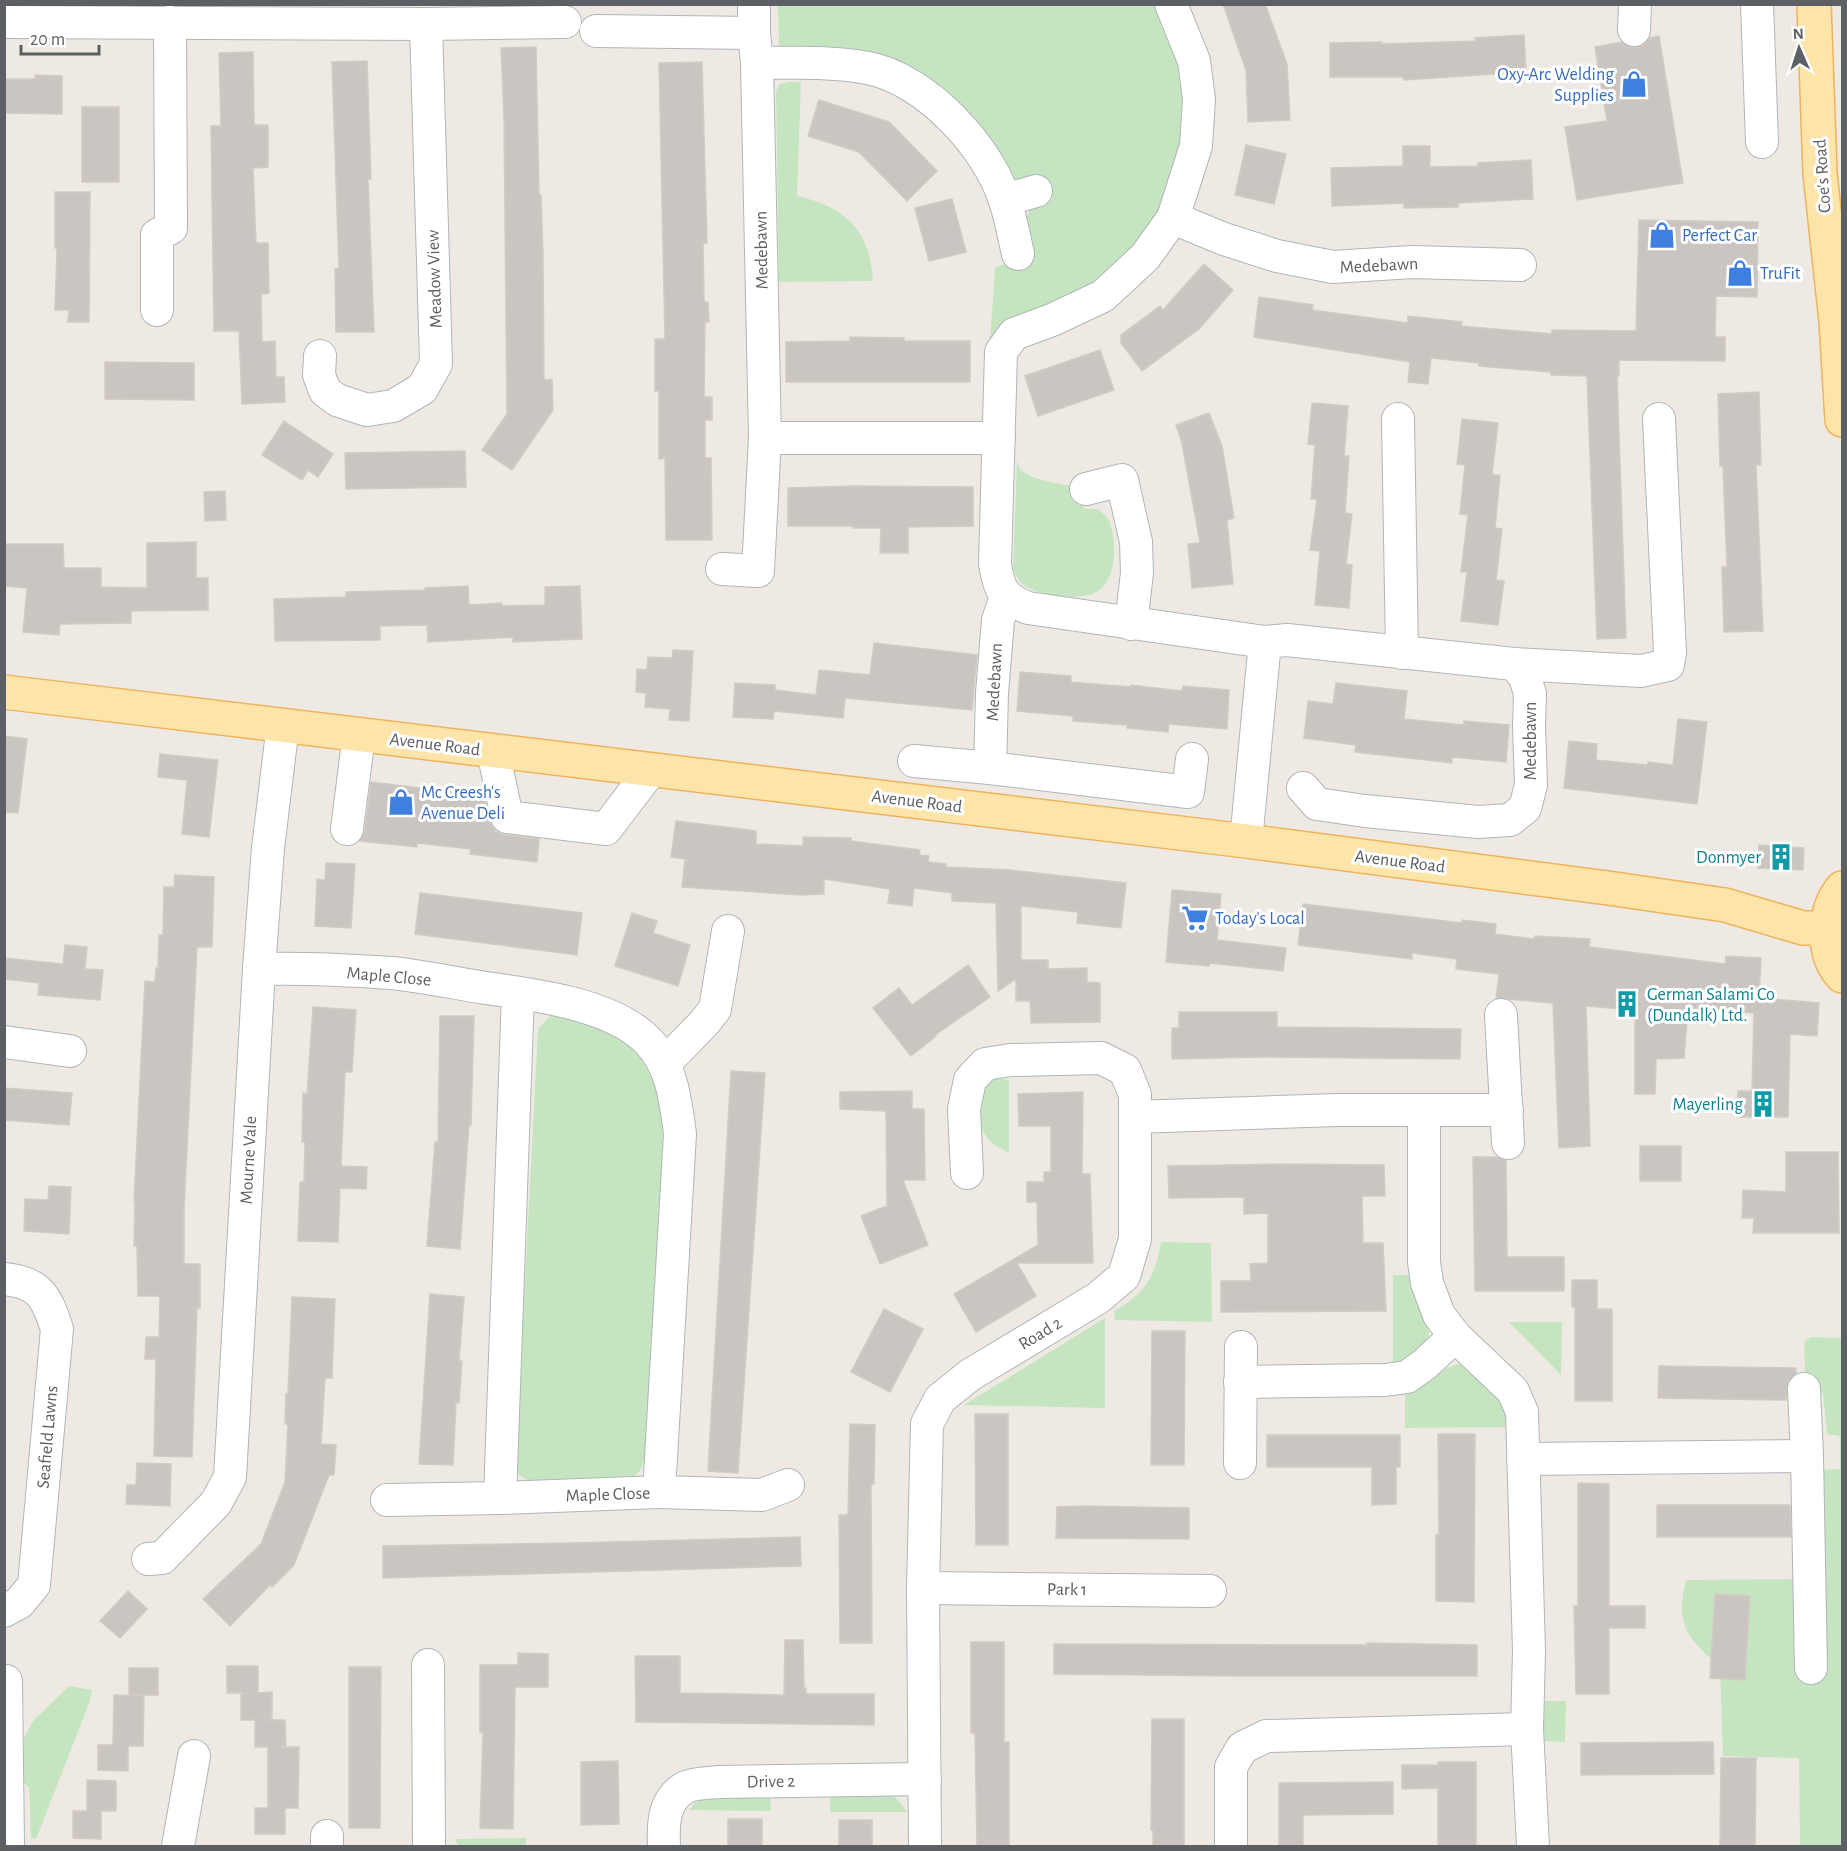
<svg xmlns="http://www.w3.org/2000/svg" width="1847" height="1851" font-family="'Alegreya Sans',sans-serif">
  <style>
    .green { fill: #c5e5c0 }
    .building { fill: #cac5c1; stroke: #d2cbc2; stroke-width: 1.5 }
    .lines { fill: none; stroke-linecap: round; stroke-linejoin: round }
    .minor-casing { stroke: #b1b5b8; stroke-width: 34 }
    .major-casing { stroke: #eeb35c; stroke-width: 36 }
    .minor { stroke: #fff; stroke-width: 32 }
    .major { stroke: #fde5a9; stroke-width: 33 }
    .labels { text-anchor: middle; stroke-width: 6; stroke-linejoin: round; paint-order: stroke }
    .shop-label { font-size: 18px; fill: #366cbe; stroke: #fff; text-anchor: start }
    .street-label { font-size: 18px; fill: #5c6064; stroke: #fff }
    .culture-label { font-size: 18px; fill: #0d838f; stroke: #fff; text-anchor: end }
  </style>
  <rect width="100%" height="100%" fill="#eeeae3"/>
  <g class="green">
    <polygon points="778,5 1166,5 1191,101 1167,209 1113,280 990,342 995,268 1007,263 1030,209 1053,199 1045,179 1023,184 1011,179 972,122 801,48 779,46"/>
    <path d="M789 82H801L797 196C846 207 870 230 873 281L779 282 776 91 780 84Z"/>
    <path d="M1017 460C1017 461 1020 469 1020 469 1031 481 1064 484 1080 488L1084 509H1098C1101 512 1106 515 1108 519 1118 537 1117 579 1098 591 1082 602 1032 596 1019 581 1017 578 1015 572 1013 569Z"/>
    <path d="M564 1015 615 1028 647 1064 658 1087 667 1140 646 1453C643 1468 640 1474 626 1481L535 1484 519 1475 516 1468V1458L538 1029 550 1016Z"/>
    <path d="M996 1078 1009 1080V1153C1000 1148 989 1143 984 1133 974 1115 978 1089 996 1078Z"/>
    <path d="M1161 1242 1211 1243 1212 1322 1115 1320 1114 1311C1145 1294 1155 1277 1161 1242Z"/>
    <polygon points="1393,1275 1413,1275 1413,1292 1427,1317 1429,1335 1423,1352 1393,1366"/>
    <polygon points="1105,1318 1105,1408 964,1405"/>
    <polygon points="1510,1322 1562,1322 1561,1375 1509,1322"/>
    <path d="M1811 1337 1842 1338V1846H1800L1799 1758 1723 1756 1720 1667C1687 1637 1675 1626 1686 1580L1802 1579 1803 1471 1840 1469V1436L1827 1434 1823 1393 1806 1392 1804 1342Z"/>
    <path d="M1460 1364C1490 1370 1502 1403 1515 1427L1405 1428V1394C1430 1387 1434 1369 1460 1364Z"/>
    <polygon points="69,1686 92,1690 90,1701 36,1839 31,1838 29,1788 23,1781 24,1738 33,1721"/>
    <polygon points="1544,1701 1566,1701 1565,1742 1544,1741"/>
    <polygon points="830,1789 888,1792 897,1799 907,1812 830,1812"/>
    <polygon points="770,1790 771,1811 690,1810 697,1799"/>
    <polygon points="526,1838 526,1846 459,1846 455,1839"/>
  </g>
  <g class="building">
    <polygon points="1223,4 1265,4 1287,64 1290,120 1248,122 1246,70"/>
    <polygon points="1524,35 1526,72 1404,80 1403,77 1330,77 1330,43 1382,42 1382,44 1476,41 1475,38"/>
    <polygon points="1659,36 1683,183 1577,200 1565,127 1607,121 1595,47 1622,42 1625,45 1634,48 1643,46 1650,38"/>
    <polygon points="536,47 539,195 541,195 543,255 544,380 552,379 553,410 512,470 482,450 507,414 504,119 501,48"/>
    <polygon points="253,52 254,125 268,125 268,167 253,168 256,243 268,243 269,293 261,294 262,342 275,341 276,377 284,377 285,402 242,404 239,331 214,331 211,126 221,126 219,53"/>
    <polygon points="367,61 371,179 368,179 374,332 336,332 335,269 339,268 332,62"/>
    <polygon points="702,62 707,243 703,243 704,302 708,302 709,322 705,322 704,397 712,397 712,420 705,420 705,458 711,458 712,540 666,540 665,458 659,459 659,391 655,391 655,339 665,339 659,63"/>
    <polygon points="35,75 62,76 62,114 4,113 4,79 35,79"/>
    <polygon points="819,100 889,122 937,171 907,201 859,152 808,136"/>
    <rect x="82" y="107" width="37" height="75"/>
    <polygon points="1246,145 1286,154 1274,204 1235,195"/>
    <polygon points="1403,146 1430,146 1430,167 1478,166 1478,163 1531,160 1533,199 1458,203 1458,207 1404,208 1404,203 1332,206 1331,168 1403,166"/>
    <polygon points="55,192 90,192 89,322 68,322 69,310 55,310 57,248 55,248"/>
    <polygon points="952,199 966,252 929,261 915,208"/>
    <polygon points="1639,220 1758,222 1757,297 1716,296 1715,337 1725,337 1725,361 1619,360 1619,376 1617,376 1626,638 1597,639 1587,376 1551,375 1551,372 1479,366 1479,363 1431,358 1428,384 1408,382 1410,362 1254,337 1259,297 1313,305 1312,310 1408,323 1408,316 1462,322 1461,326 1552,334 1552,330 1636,331"/>
    <polygon points="1204,264 1233,290 1199,329 1142,371 1121,343 1121,335 1160,306 1163,310"/>
    <polygon points="850,337 904,338 904,341 970,341 970,382 786,382 786,342 850,341"/>
    <polygon points="1100,350 1114,390 1038,416 1025,376"/>
    <polygon points="105,362 194,363 194,400 105,399"/>
    <polygon points="1759,392 1761,465 1756,465 1763,631 1724,632 1722,567 1727,567 1723,466 1720,466 1718,394"/>
    <polygon points="1312,403 1348,406 1344,456 1349,456 1345,513 1352,514 1346,564 1352,565 1349,608 1315,605 1320,551 1310,550 1317,499 1311,499 1315,445 1308,444"/>
    <polygon points="1209,413 1222,446 1234,518 1227,520 1233,584 1192,588 1188,544 1200,543 1182,443 1176,425"/>
    <polygon points="1462,419 1498,423 1492,475 1500,475 1495,528 1502,529 1496,580 1504,581 1498,625 1461,621 1467,572 1461,572 1468,515 1460,514 1465,465 1457,464"/>
    <polygon points="284,421 333,454 318,477 308,470 302,480 262,455"/>
    <polygon points="465,451 466,487 346,489 345,453"/>
    <polygon points="854,486 973,487 973,526 908,527 908,553 880,553 881,528 853,528 853,526 788,526 788,488"/>
    <polygon points="225,491 226,520 205,521 204,492"/>
    <polygon points="196,542 196,578 208,578 208,610 131,611 131,623 60,624 59,635 23,632 27,588 4,586 4,544 63,544 64,568 101,568 101,587 147,588 147,543"/>
    <polygon points="468,586 469,605 502,603 502,606 545,605 545,587 580,586 582,639 513,642 513,637 428,642 427,625 380,626 380,640 275,641 274,599 346,597 346,592 425,590 425,588"/>
    <polygon points="874,643 977,655 972,710 845,698 843,718 774,711 773,719 733,717 735,683 775,685 775,690 816,695 819,670 870,675"/>
    <polygon points="673,650 693,651 689,721 669,720 670,709 645,707 646,693 636,692 637,669 647,670 648,657 672,658"/>
    <polygon points="1020,672 1071,676 1071,682 1131,687 1131,685 1182,691 1183,686 1229,690 1227,729 1169,724 1168,732 1127,728 1127,725 1073,721 1073,716 1017,711"/>
    <polygon points="1336,683 1407,691 1404,719 1464,725 1464,721 1509,725 1506,762 1452,757 1452,763 1409,758 1355,752 1356,745 1304,738 1308,701 1333,704"/>
    <polygon points="1678,719 1707,722 1697,804 1564,788 1569,741 1597,744 1596,760 1648,765 1648,762 1673,765"/>
    <polygon points="4,736 27,739 18,813 4,812"/>
    <polygon points="160,754 218,760 209,837 182,834 187,780 158,777"/>
    <polygon points="371,782 484,796 489,821 495,831 505,835 539,839 537,862 470,854 471,849 417,843 417,847 360,841 365,831"/>
    <polygon points="676,821 756,831 756,844 803,846 803,837 851,838 851,841 920,850 919,855 929,856 928,862 946,864 946,867 1010,870 1126,883 1121,928 1077,923 1078,912 1021,906 1021,960 1048,960 1048,969 1087,968 1087,982 1100,983 1100,1022 1031,1023 1030,1001 1016,1001 1016,979 998,991 996,903 952,901 952,893 914,888 912,906 888,903 890,889 824,879 824,894 801,895 682,887 685,859 671,857"/>
    <polygon points="1759,845 1804,848 1803,870 1758,868"/>
    <polygon points="326,863 355,864 351,928 315,926 317,879 325,880"/>
    <polygon points="175,875 214,877 212,947 197,947 184,1209 184,1264 200,1264 200,1308 197,1308 192,1457 154,1456 156,1359 145,1359 146,1337 159,1337 160,1296 138,1296 137,1246 134,1246 135,1201 134,1201 145,981 155,982 156,968 158,968 159,935 163,935 164,887 174,887"/>
    <polygon points="1172,890 1221,894 1217,940 1286,948 1283,971 1210,963 1209,966 1166,962"/>
    <polygon points="420,893 582,913 577,955 415,934"/>
    <polygon points="1303,904 1462,923 1462,920 1496,924 1495,934 1534,939 1535,936 1590,939 1589,947 1725,964 1726,956 1761,958 1759,998 1819,1003 1817,1036 1790,1034 1788,1117 1737,1117 1738,1091 1752,1091 1754,1013 1688,1008 1684,1058 1656,1059 1655,1094 1635,1094 1635,1010 1586,1006 1590,1146 1559,1148 1553,1003 1496,998 1499,974 1456,969 1457,959 1412,953 1412,959 1298,945"/>
    <polygon points="632,913 657,921 653,933 690,945 678,986 615,966"/>
    <polygon points="65,945 87,947 85,969 103,970 100,1000 38,995 39,983 4,979 4,958 63,964"/>
    <polygon points="968,965 990,997 935,1035 936,1036 911,1056 873,1008 899,988 912,1005"/>
    <polygon points="313,1007 356,1010 352,1072 345,1072 341,1166 367,1167 366,1189 340,1188 338,1242 298,1241 300,1182 304,1182 305,1142 302,1142 303,1093 307,1094"/>
    <polygon points="1179,1012 1277,1012 1277,1027 1461,1029 1460,1059 1261,1057 1172,1059 1172,1028 1179,1028"/>
    <polygon points="440,1016 474,1016 471,1125 469,1125 460,1249 427,1246 435,1142 438,1142"/>
    <polygon points="731,1071 765,1073 738,1473 708,1471"/>
    <polygon points="4,1088 72,1093 69,1125 4,1120"/>
    <polygon points="912,1091 912,1109 924,1109 925,1180 903,1180 928,1245 880,1264 861,1216 887,1206 886,1111 840,1109 840,1092"/>
    <polygon points="1083,1092 1082,1174 1090,1174 1093,1263 1017,1263 1036,1296 976,1332 954,1294 1038,1245 1037,1202 1027,1202 1027,1182 1044,1182 1044,1172 1051,1172 1051,1126 1019,1126 1018,1094"/>
    <rect x="1640" y="1146" width="41" height="35"/>
    <polygon points="1786,1152 1838,1152 1839,1233 1753,1233 1754,1218 1742,1218 1743,1190 1786,1192"/>
    <polygon points="1473,1157 1497,1157 1506,1160 1507,1257 1564,1257 1564,1291 1475,1291"/>
    <polygon points="1281,1164 1384,1165 1385,1196 1362,1196 1363,1243 1383,1243 1386,1311 1221,1312 1221,1281 1251,1281 1250,1264 1268,1263 1268,1213 1244,1214 1244,1197 1169,1198 1168,1166"/>
    <polygon points="49,1186 71,1187 69,1234 24,1231 25,1199 48,1200"/>
    <polygon points="1572,1280 1597,1280 1597,1309 1612,1309 1612,1401 1575,1401 1575,1307 1572,1307"/>
    <polygon points="430,1294 464,1297 459,1361 462,1361 459,1403 456,1402 453,1465 419,1464"/>
    <polygon points="292,1297 335,1299 332,1378 325,1378 321,1444 336,1445 334,1475 329,1475 294,1565 272,1587 270,1585 230,1626 203,1599 261,1544 285,1482 288,1424 285,1424 286,1394 288,1394"/>
    <polygon points="884,1309 923,1329 890,1392 851,1372"/>
    <polygon points="1152,1331 1185,1331 1184,1465 1151,1465"/>
    <polygon points="1659,1366 1796,1368 1796,1373 1788,1381 1786,1400 1658,1398"/>
    <polygon points="975,1414 1008,1414 1008,1545 976,1545"/>
    <polygon points="850,1424 875,1425 874,1484 871,1484 872,1643 840,1643 839,1515 848,1515"/>
    <polygon points="1438,1434 1475,1434 1474,1602 1436,1601 1436,1535 1439,1535"/>
    <polygon points="1267,1435 1400,1435 1400,1467 1396,1467 1396,1504 1372,1505 1372,1467 1267,1467"/>
    <polygon points="137,1463 171,1464 170,1506 126,1504 127,1485 136,1485"/>
    <polygon points="1578,1483 1609,1484 1609,1606 1645,1606 1645,1628 1609,1628 1609,1694 1576,1694 1574,1606 1578,1606"/>
    <polygon points="1657,1505 1790,1505 1791,1537 1657,1537"/>
    <polygon points="1084,1506 1189,1508 1189,1539 1056,1538 1057,1507"/>
    <polygon points="800,1537 801,1566 383,1578 383,1546 571,1543"/>
    <polygon points="128,1591 147,1609 120,1638 100,1621"/>
    <polygon points="1715,1594 1750,1596 1745,1680 1710,1678"/>
    <polygon points="785,1640 803,1640 804,1688 806,1688 806,1694 874,1694 874,1725 636,1722 635,1656 680,1656 680,1693 784,1695"/>
    <polygon points="971,1642 1004,1642 1004,1742 1009,1742 1009,1846 977,1846 975,1733 971,1733"/>
    <polygon points="1367,1643 1477,1645 1477,1676 1236,1676 1054,1674 1054,1644 1367,1645"/>
    <polygon points="518,1653 548,1654 548,1687 515,1687 513,1829 480,1828 483,1732 480,1732 480,1665 518,1665"/>
    <polygon points="227,1666 258,1666 258,1693 272,1692 272,1720 262,1720 285,1720 286,1746 278,1747 299,1747 298,1808 285,1808 285,1834 255,1834 255,1808 268,1808 268,1747 255,1747 255,1720 241,1720 241,1693 251,1693 227,1693"/>
    <polygon points="349,1667 381,1667 380,1828 349,1828"/>
    <rect x="129" y="1668" width="29" height="27"/>
    <polygon points="114,1695 144,1696 143,1746 128,1746 128,1771 98,1770 98,1745 115,1745 113,1745"/>
    <polygon points="1152,1719 1184,1719 1184,1846 1153,1846 1153,1830 1151,1830"/>
    <polygon points="1713,1742 1714,1774 1581,1775 1581,1743"/>
    <polygon points="1721,1758 1756,1758 1755,1846 1720,1846"/>
    <polygon points="618,1761 619,1824 581,1825 581,1762"/>
    <polygon points="1438,1762 1476,1762 1476,1846 1438,1846 1438,1788 1402,1789 1402,1765 1438,1765"/>
    <polygon points="87,1780 116,1781 116,1811 101,1811 101,1839 73,1838 73,1811 87,1811"/>
    <polygon points="1393,1782 1393,1814 1303,1815 1303,1846 1279,1846 1279,1783"/>
    <rect x="728" y="1819" width="34" height="27"/>
    <rect x="839" y="1820" width="33" height="26"/>
  </g>
  <g class="lines">
    <defs>
      <g id="minor">
        <path d="M1171 4 1194 61 1199 99 1196 146 1173 218 1145 257 1103 296 1052 320 1014 334 1001 352 995 564C999 590 1003 598 1028 608L1265 642 1246 841"/>
        <polyline points="1757,4 1762,142"/>
        <polyline points="4,22 426,24 565,22"/>
        <polyline points="1634,30 1635,4"/>
        <polyline points="596,31 754,33"/>
        <path d="M757 63C794 63 832 61 868 68 925 79 988 146 1005 201 1011 218 1014 237 1018 254"/>
        <polyline points="1005,200 1036,191"/>
        <polyline points="1173,218 1224,239 1277,256 1333,267 1412,262 1520,265"/>
        <polyline points="157,310 157,235 171,228 170,22"/>
        <polyline points="320,356 319,375 325,391 337,400 367,410 393,406 422,389 436,364 426,24"/>
        <polyline points="1398,419 1402,653"/>
        <polyline points="765,438 999,438"/>
        <polyline points="1086,489 1122,480 1136,542 1137,573 1131,624"/>
        <polyline points="722,569 758,571 765,438 757,63 754,33 754,4"/>
        <polyline points="1006,597 998,620 992,693 990,768 1188,792 1192,759"/>
        <polyline points="1265,642 1287,640 1514,664 1525,677 1530,694 1529,726 1531,785 1525,808 1510,820 1478,822 1365,811 1317,804 1303,788"/>
        <polyline points="1514,664 1641,671 1668,665 1670,653 1659,419"/>
        <polyline points="493,751 507,817 606,829 651,770"/>
        <polyline points="914,761 990,768"/>
        <polyline points="347,829 359,735"/>
        <path d="M259 969C302 968 347 970 391 973 422 976 454 983 486 988 535 995 612 1004 648 1041 672 1065 676 1103 680 1134L659 1492 500 1498 518 993"/>
        <polyline points="1501,1015 1508,1143"/>
        <polyline points="4,1042 70,1051"/>
        <polyline points="664,1064 704,1023 715,1009 728,931"/>
        <polyline points="1424,1111 1424,1262 1427,1283 1439,1315 1455,1336 1513,1391 1522,1412 1529,1651 1527,1729 1533,1846"/>
        <polyline points="1135,1117 1337,1110 1507,1110"/>
        <path d="M4 1279C40 1282 47 1298 57 1329L34 1585 19 1603 4 1611"/>
        <polyline points="1240,1382 1385,1380 1407,1377 1425,1364 1455,1336"/>
        <polyline points="1804,1389 1807,1456 1811,1668"/>
        <polyline points="1523,1459 1807,1456"/>
        <polyline points="1240,1463 1241,1347"/>
        <polyline points="659,1492 762,1495 788,1485"/>
        <polyline points="387,1500 500,1498"/>
        <polyline points="148,1559 162,1558 216,1503 230,1477 259,969 268,848 283,725"/>
        <polyline points="923,1588 1210,1591"/>
        <polyline points="428,1665 429,1846"/>
        <polyline points="6,1681 8,1846"/>
        <polyline points="327,1836 327,1846"/>
        <polyline points="178,1846 194,1756"/>
        <path d="M664 1846C663 1825 663 1799 686 1787 694 1783 709 1783 719 1782L925 1779"/>
        <polyline points="925,1846 923,1588 927,1424 940,1399 970,1375 1098,1298 1124,1276 1135,1239 1135,1095 1125,1070 1101,1058 1011,1060 985,1064 970,1080 964,1109 967,1173"/>
        <polyline points="1231,1846 1231,1767 1242,1748 1266,1736 1527,1729"/>
      </g>
      <g id="major">
        <polyline points="1814,4 1820,173 1836,321 1842,420"/>
        <polyline points="4,692 1246,841 1608,888 1725,905 1803,928 1827,928"/>
        <path d="M1842 888C1823 911 1821 954 1842 976"/>
      </g>
    </defs>
    <use href="#minor" class="minor-casing"/>
    <use href="#major" class="major-casing"/>
    <use href="#minor" class="minor"/>
    <use href="#major" class="major"/>
  </g>
  <defs>
    <symbol id="shop-bare" viewBox="-9 -9 18 18"><path d="M-5-2.5h2.3a2.7 3.5 0 0 1 5.4 0H5L5.5 6h-11ZM-1.5-2.5h3a1.5 2.3 0 0 0-3 0Z" fill="#3f7fe0" stroke="#fff" stroke-width="2.5" paint-order="stroke"/></symbol>
    <symbol id="building-bare" viewBox="-9 -9 18 18"><path d="M-4-6H4V6H1V3H-1V6H-4ZM-2.5-4.3h1.7v1.8h-1.7ZM.8-4.3h1.7v1.8H.8ZM-2.5-1h1.7V.8h-1.7ZM.8-1h1.7V.8H.8Z" fill="#0f9aa8" stroke="#fff" stroke-width="2.5" paint-order="stroke"/></symbol>
    <symbol id="supermarket-bare" viewBox="-9 -9 18 18"><path d="M-6-5.5h2.5l.6 2H6L4.5 2H-2.5L-4.4-4H-6ZM-1.5 3.2a1.3 1.3 0 1 0 .1 0ZM3 3.2a1.3 1.3 0 1 0 .1 0Z" fill="#3f7fe0" stroke="#fff" stroke-width="2.5" paint-order="stroke"/></symbol>
  </defs>
  <g fill-rule="evenodd">
    <use href="#shop-bare" x="1615" y="65" width="38" height="38"/>
    <use href="#shop-bare" x="1643" y="216" width="38" height="38"/>
    <use href="#shop-bare" x="1721" y="254" width="38" height="38"/>
    <use href="#shop-bare" x="382" y="783" width="38" height="38"/>
    <use href="#building-bare" x="1762" y="838" width="38" height="38"/>
    <use href="#supermarket-bare" x="1176" y="899" width="38" height="38"/>
    <use href="#building-bare" x="1608" y="985" width="38" height="38"/>
    <use href="#building-bare" x="1744" y="1085" width="38" height="38"/>
  </g>
  <g class="labels">
    <g class="shop-label">
      <text x="1614" y="80" text-anchor="end">Oxy-Arc Welding<tspan x="1614" dy="21">Supplies</tspan></text>
      <text x="1682" y="241">Perfect Car</text>
      <text x="1760" y="279">TruFit</text>
      <text x="421" y="798">Mc Creesh's<tspan x="421" dy="21">Avenue Deli</tspan></text>
      <text x="1215" y="924">Today's Local</text>
    </g>
    <g class="street-label">
      <text transform="translate(1822 176) rotate(-94)" y="6">Coe's Road</text>
      <text transform="translate(761 250) rotate(-91)" y="6">Medebawn</text>
      <text transform="translate(1379 265) rotate(-3)" y="6">Medebawn</text>
      <text transform="translate(434 279) rotate(-92)" y="6">Meadow View</text>
      <text transform="translate(994 682) rotate(-87)" y="6">Medebawn</text>
      <text transform="translate(1530 741) rotate(-90)" y="6">Medebawn</text>
      <text transform="translate(435 744) rotate(7)" y="6">Avenue Road</text>
      <text transform="translate(917 801) rotate(7)" y="6">Avenue Road</text>
      <text transform="translate(1400 861) rotate(7)" y="6">Avenue Road</text>
      <text transform="translate(389 976) rotate(5)" y="6">Maple Close</text>
      <text transform="translate(248 1160) rotate(-87)" y="6">Mourne Vale</text>
      <text transform="translate(1040 1333) rotate(-31)" y="6">Road 2</text>
      <text transform="translate(47 1437) rotate(-85)" y="6">Seafield Lawns</text>
      <text transform="translate(608 1494) rotate(-2)" y="6">Maple Close</text>
      <text transform="translate(1067 1589) rotate(1)" y="6">Park 1</text>
      <text transform="translate(771 1781) rotate(-1)" y="6">Drive 2</text>
    </g>
    <g class="culture-label">
      <text x="1761" y="863">Donmyer</text>
      <text x="1647" y="1000" text-anchor="start">German Salami Co<tspan x="1647" dy="21">(Dundalk) Ltd.</tspan></text>
      <text x="1743" y="1110">Mayerling</text>
    </g>
  </g>
  <rect width="1847" height="1851" fill="none" stroke="#5c6064" stroke-width="12"/>
  <g transform="translate(1799 48) rotate(357)" stroke="#ffffff" stroke-width="4.5" paint-order="stroke">
  <path d="M0-4.5L10 22L0 15L-10 22Z" fill="#5c6064"/>
  <text y="-9" font-size="16" font-weight="bold" text-anchor="middle" fill="#5c6064">N</text>
  </g>
  <path d="M21 45v9h78v-9" fill="none" stroke="#5c6064" stroke-width="3"/>
  <text x="30" y="45" font-size="18" fill="#5c6064" stroke="#ffffff" stroke-width="4.5" paint-order="stroke">20 m</text>
</svg>
